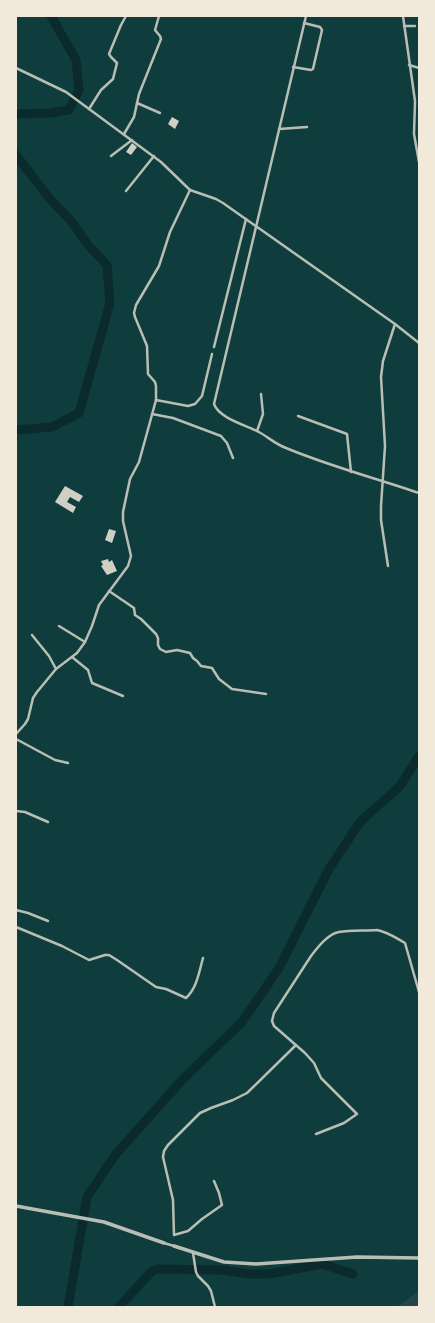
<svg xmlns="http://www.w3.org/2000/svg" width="435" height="1323" font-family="Raleway,sans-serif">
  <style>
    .green { fill: #244646 }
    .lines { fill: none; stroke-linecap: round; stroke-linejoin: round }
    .river { stroke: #0a2a2b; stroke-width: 9 }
    .building { fill: #cfcfc3 }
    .minor { stroke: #b8beb3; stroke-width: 2.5 }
    .tertiary { stroke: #b8beb3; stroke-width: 3.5 }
  </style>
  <rect width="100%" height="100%" fill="#0f3d3e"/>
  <polygon class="green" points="419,1291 419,1307 397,1307"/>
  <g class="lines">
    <g class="river">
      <polyline points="16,114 51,113 69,110 79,90 76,60 51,16"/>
      <polyline points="16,155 50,199 72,222 88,245 107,265 110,303 79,413 52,427 16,430"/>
      <polyline points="68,1307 87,1197 115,1155 183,1079 242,1022 279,968 329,869 360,822 400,786 419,756"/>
      <polyline points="119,1307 151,1272 157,1269 222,1270 249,1274 269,1274 322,1264 353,1274"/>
    </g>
  </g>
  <g class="building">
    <polygon points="172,117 179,121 175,129 168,124"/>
    <polygon points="132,143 137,147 131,155 126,152"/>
    <polygon points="65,486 83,496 79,502 70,497 67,502 76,507 73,513 55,502"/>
    <polygon points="109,529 116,531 112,543 105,540"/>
    <polygon points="108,559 109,562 112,560 117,571 107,575 101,566 103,565 101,561"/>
  </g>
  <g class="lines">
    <g class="minor">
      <path d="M306 16 214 404C219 418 245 425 257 431 267 436 275 444 286 448 329 466 375 478 419 493"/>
      <polyline points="403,16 415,101 414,134 419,162"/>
      <polyline points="404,26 415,26"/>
      <polyline points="409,65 419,68"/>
      <polyline points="293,67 311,70 313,69 322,30 320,27 304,23"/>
      <polyline points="16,68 66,92 161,162 190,190 216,199 223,203 395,324 419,343"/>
      <polyline points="137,103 160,113"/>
      <polyline points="89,109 101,90 113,79 117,63 111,57 109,54 121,25 126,16"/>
      <polyline points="279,129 307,127"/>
      <polyline points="124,134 134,117 139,94 161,39 160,36 155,30 159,16"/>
      <polyline points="111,156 132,140"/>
      <polyline points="126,191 154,156"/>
      <polyline points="214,347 246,219"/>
      <polyline points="156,400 188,406 195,404 202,396 212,354"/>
      <polyline points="152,414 173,418 221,436 227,443 233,458"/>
      <polyline points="298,416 347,434 351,472"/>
      <polyline points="257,431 263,414 261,394"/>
      <polyline points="388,566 381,520 381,506 385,446 381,377 383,361 395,324"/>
      <polyline points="109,591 134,608 135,615 141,619 156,634 158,638 158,645 160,649 166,652 177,650 190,653 193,658 197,661 201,666 212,668 219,679 232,689 266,694"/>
      <polyline points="59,626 85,642"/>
      <polyline points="32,635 49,656 56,669"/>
      <polyline points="72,657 88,670 92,683 123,696"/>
      <polyline points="16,734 25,724 28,719 33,698 37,692 56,669 77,653 85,642 92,626 99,605 128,566 131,556 123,521 123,512 130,479 139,462 147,433 156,400 156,386 155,382 148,374 147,346 135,317 134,313 136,305 159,266 170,232 190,190"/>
      <polyline points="16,739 55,760 68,763"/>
      <polyline points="16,811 25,812 48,822"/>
      <polyline points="16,910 28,913 48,921"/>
      <path d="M16 927 62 946 89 960 105 955H109L117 960 156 987 166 989 186 998C197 988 199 972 203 958"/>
      <path d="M316 1134 344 1123 357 1114 321 1078 314 1063 305 1053 274 1026 272 1021 274 1013 311 956C318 947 328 934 339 932 351 930 365 931 377 930 388 932 396 938 405 943L419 992"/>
      <polyline points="214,1181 219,1193 222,1205 202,1219 188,1231 174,1235 173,1200 163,1157 164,1151 168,1145 200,1113 211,1108 233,1100 247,1093 296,1045"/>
      <polyline points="164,1243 174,1246"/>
      <polyline points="193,1253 196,1272 198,1276 208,1286 211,1291 215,1307"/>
    </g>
    <g class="tertiary">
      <polyline points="16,1206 104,1222 164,1243"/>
      <polyline points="174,1246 224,1262 256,1264 357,1257 419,1258"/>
    </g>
  </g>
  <rect width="435" height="1323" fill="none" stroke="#f1e9da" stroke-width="34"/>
</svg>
